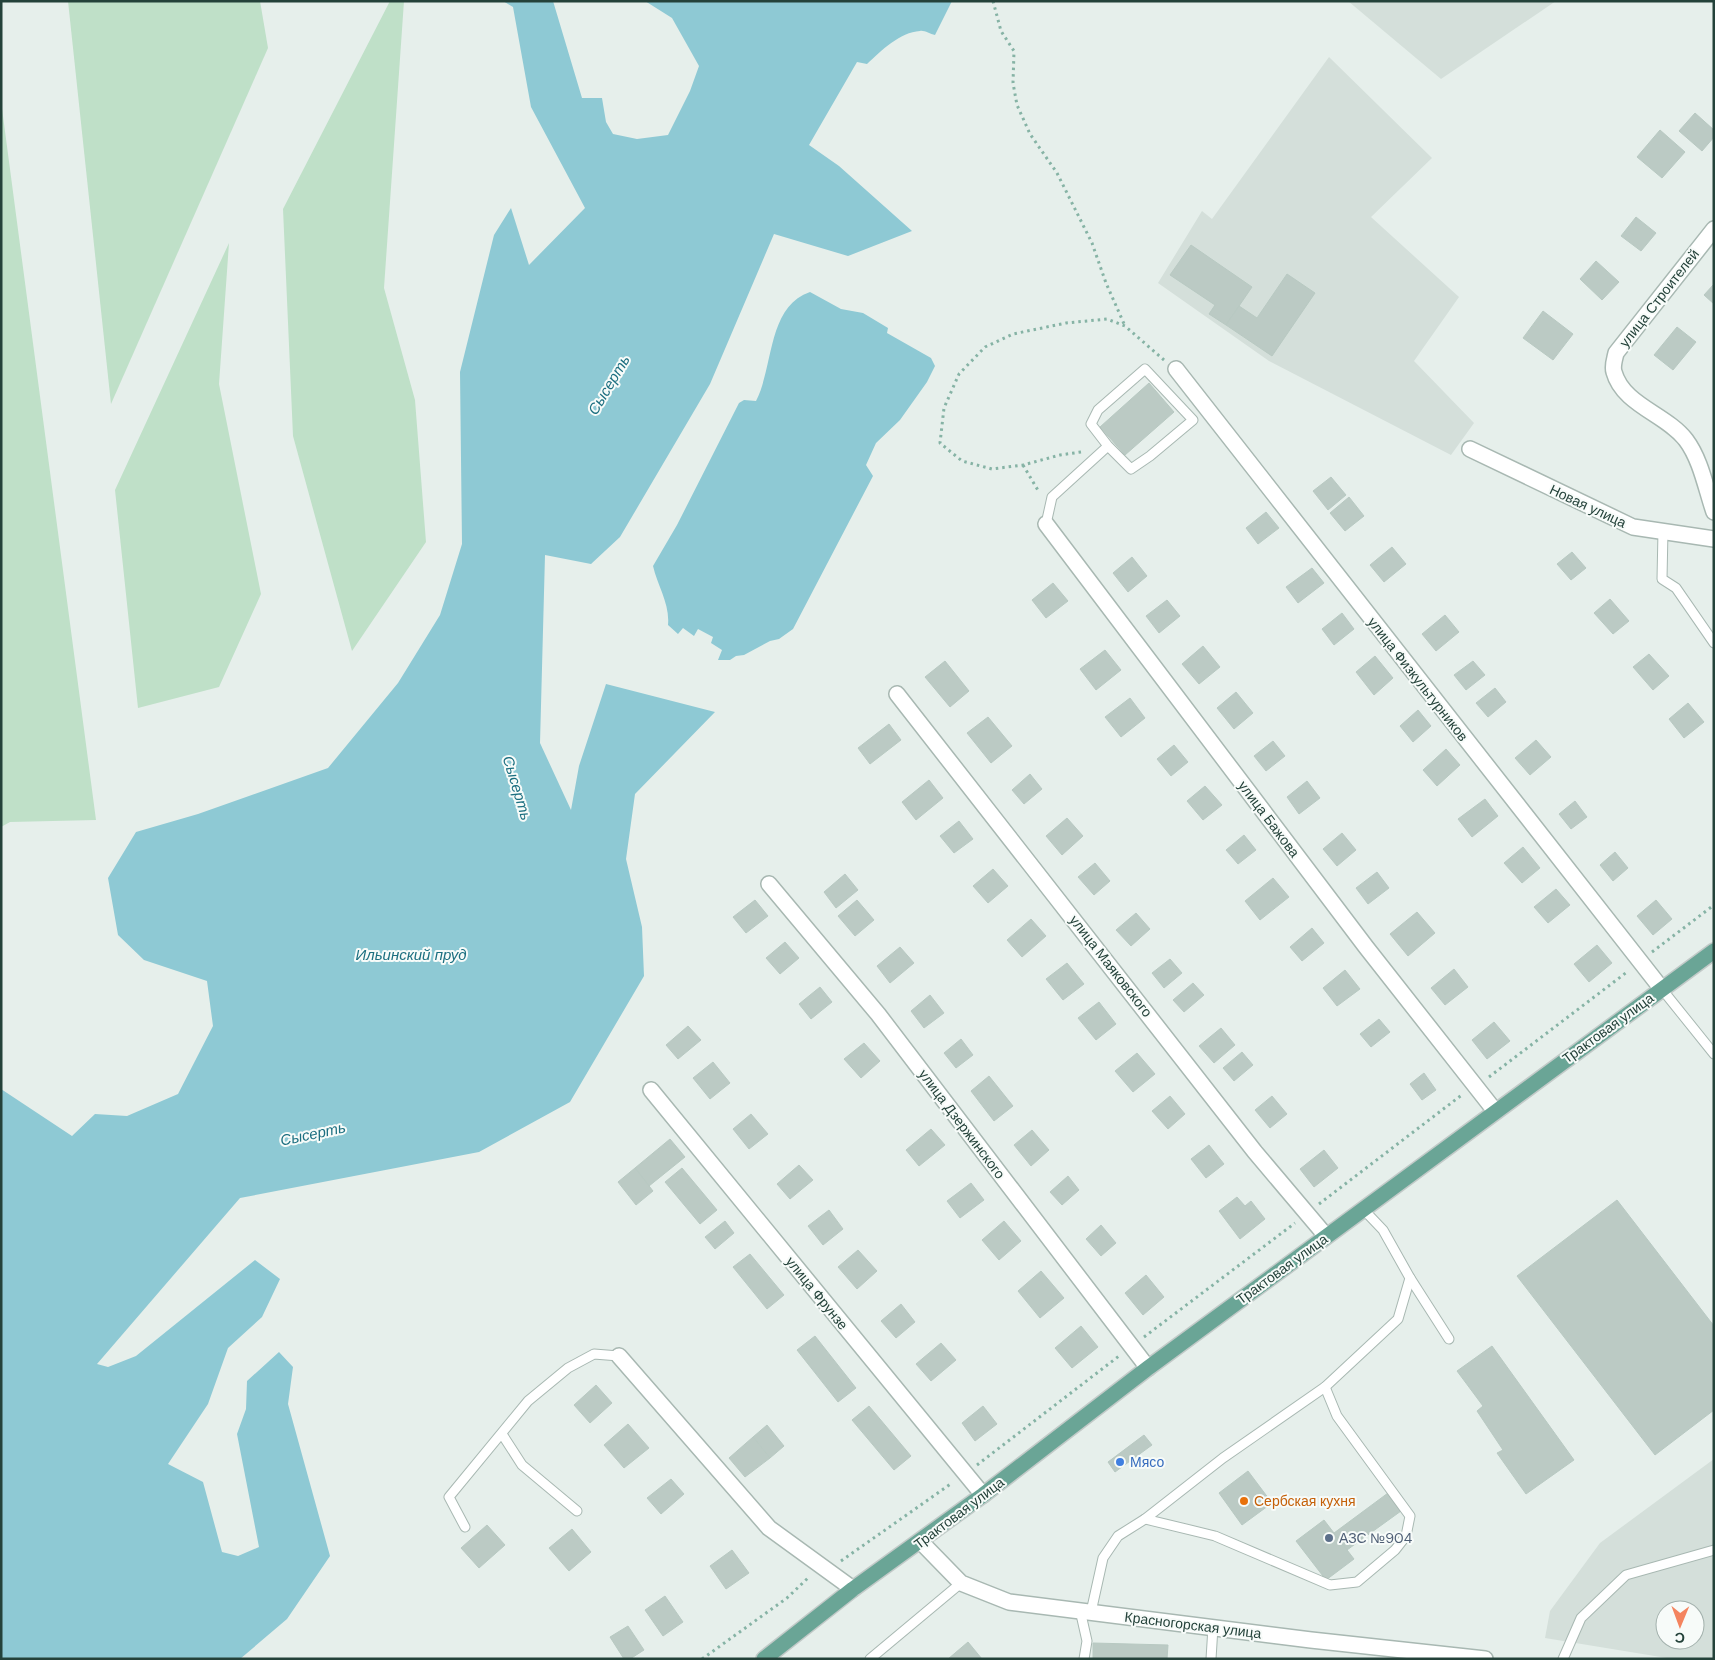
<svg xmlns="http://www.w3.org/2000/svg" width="1715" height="1660" font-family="'DM Sans',sans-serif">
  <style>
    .built { fill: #d4dfda; fill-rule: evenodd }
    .green { fill: #bfe0c8 }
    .water { fill: #8ec9d4 }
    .building { fill: #bbcac4; stroke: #b8c9c2 }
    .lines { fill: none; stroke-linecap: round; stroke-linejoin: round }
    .service-casing { stroke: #a8b8b2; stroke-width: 11 }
    .minor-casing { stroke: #a8b8b2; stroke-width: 18 }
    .tertiary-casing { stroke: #a8b8b2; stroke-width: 18 }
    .primary-casing { stroke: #c2cac8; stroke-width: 18 }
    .path { stroke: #86b3a5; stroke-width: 3; stroke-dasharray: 2.5 4; stroke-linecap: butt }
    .service { stroke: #fff; stroke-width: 9 }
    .minor { stroke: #fff; stroke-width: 15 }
    .tertiary { stroke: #fff; stroke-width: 15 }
    .primary { stroke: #6aa596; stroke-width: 15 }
    .shop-dot { fill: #3f7fe0; stroke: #f7fbf9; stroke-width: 2 }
    .food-dot { fill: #e8710a; stroke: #f7fbf9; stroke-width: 2 }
    .service-dot { fill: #5c6f8a; stroke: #f7fbf9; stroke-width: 2 }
    .labels { text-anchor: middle; stroke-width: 4; stroke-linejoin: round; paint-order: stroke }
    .street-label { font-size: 14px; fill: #24423a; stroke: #f7fbf9 }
    .shop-label { font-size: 14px; fill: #366cbe; stroke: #f7fbf9; text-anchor: start }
    .food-label { font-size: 14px; fill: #c56008; stroke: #f7fbf9; text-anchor: start }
    .service-label { font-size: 14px; fill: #4e5e75; stroke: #f7fbf9; text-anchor: start }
    .water-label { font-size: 15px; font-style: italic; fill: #1c6f80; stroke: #f7fbf9 }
  </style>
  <rect width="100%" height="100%" fill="#e6efeb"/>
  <g class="built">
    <polygon points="1348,1 1556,1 1441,79"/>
    <polygon points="1329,57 1432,158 1371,217 1459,297 1414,361 1474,423 1451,455 1269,361 1158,283 1202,211 1212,219"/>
    <path d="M1714 1459V1659H1673L1545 1638 1550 1611 1600 1543ZM1665 1610H1695V1640H1665Z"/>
  </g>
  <g class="green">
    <polygon points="68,1 260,1 268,48 111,404"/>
    <polygon points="390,1 404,1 384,288 415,400 426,542 352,651 293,436 283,209"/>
    <polygon points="1,101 96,820 10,822 1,827"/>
    <polygon points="229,243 219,384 261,594 219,687 138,708 115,490"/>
  </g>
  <g class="water">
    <path d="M503 1H553L582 98H602L606 122 613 134 637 139 668 135 690 91 699 66 672 18 645 1H952L935 35C930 34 924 30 920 31 900 32 881 51 867 64L857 62 809 145 839 166 912 231 848 256 774 234 710 384 620 537 591 564 545 555 540 743 571 810 579 766 606 684 715 712 635 794 626 859 642 927 644 976 570 1102 479 1152 240 1198 97 1364 108 1367 136 1356 255 1260 280 1279 262 1317 228 1348 208 1404 168 1464 203 1482 222 1552 238 1556 259 1547 237 1434 246 1409 247 1381 279 1352 293 1367 288 1404 330 1556 287 1619 240 1659H1V1089L72 1136 95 1114 127 1116 178 1094 213 1026 207 981 144 960 118 935 108 878 136 832 198 814 328 768 398 683 440 615 462 544 460 372 494 235 511 208 529 265 585 208 531 107 513 7Z"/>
    <path d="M810 292 841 309 863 313 888 328 887 333 931 358 935 366 927 382 900 420 876 443 866 465 873 476 793 629 779 639 770 641 744 655 736 656 730 660H718L722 650 711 643 713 637 698 629 694 636 683 628 678 634 668 625C670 604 658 587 653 566L677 525 739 403 744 400 756 401C774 366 767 307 810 292Z"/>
  </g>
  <g class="building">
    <polygon points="1695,113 1714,130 1714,137 1702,151 1679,131"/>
    <polygon points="1660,130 1685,152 1662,178 1637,157"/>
    <polygon points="1636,217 1656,233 1641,251 1621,236"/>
    <polygon points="1191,245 1252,287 1226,325 1209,314 1215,305 1170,275"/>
    <polygon points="1596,261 1619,282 1602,300 1580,279"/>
    <polygon points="1287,274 1315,293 1272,356 1226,325 1239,306 1257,318"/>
    <polygon points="1714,284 1714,304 1704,295"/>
    <polygon points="1543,311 1573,334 1553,360 1523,338"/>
    <polygon points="1677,327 1696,342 1673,370 1654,355"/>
    <polygon points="1149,383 1174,412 1125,455 1100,427"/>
    <polygon points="1331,477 1346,495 1328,510 1313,491"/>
    <polygon points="1349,497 1364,516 1345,531 1330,513"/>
    <polygon points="1266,512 1279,528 1258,544 1246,528"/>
    <polygon points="1392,547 1406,564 1384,582 1370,565"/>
    <polygon points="1572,552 1586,568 1571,580 1557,564"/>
    <polygon points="1132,557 1147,576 1128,592 1113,573"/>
    <polygon points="1312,568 1324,583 1298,603 1286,587"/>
    <polygon points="1053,583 1068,601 1046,618 1032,600"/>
    <polygon points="1610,599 1629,621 1613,634 1594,613"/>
    <polygon points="1167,600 1180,616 1159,633 1146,616"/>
    <polygon points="1342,613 1354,629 1334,645 1322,629"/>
    <polygon points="1445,615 1459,632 1436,651 1422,634"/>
    <polygon points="1203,646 1220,667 1199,684 1182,664"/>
    <polygon points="1105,650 1121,670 1096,690 1080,669"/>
    <polygon points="1649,654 1669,676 1653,690 1633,667"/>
    <polygon points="1375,656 1393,678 1374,695 1356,672"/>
    <polygon points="945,661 969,691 950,707 925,677"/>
    <polygon points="1473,661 1485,675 1466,690 1454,675"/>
    <polygon points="1495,688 1506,702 1488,717 1476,703"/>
    <polygon points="1236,692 1253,713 1234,729 1217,708"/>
    <polygon points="1130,698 1145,718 1121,737 1105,717"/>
    <polygon points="1688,703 1704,722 1684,738 1669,719"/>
    <polygon points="1418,710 1431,726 1413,742 1400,726"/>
    <polygon points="988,717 1012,746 991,763 967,733"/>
    <polygon points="889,724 901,740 870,764 858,748"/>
    <polygon points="1536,740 1551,757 1530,775 1515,758"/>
    <polygon points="1273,741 1285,756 1266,771 1254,756"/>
    <polygon points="1174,745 1188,762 1171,776 1157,759"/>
    <polygon points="1446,749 1460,765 1437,786 1423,770"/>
    <polygon points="1030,774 1042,789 1024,804 1012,790"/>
    <polygon points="929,780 943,798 916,820 902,802"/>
    <polygon points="1307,781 1320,798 1299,814 1287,797"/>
    <polygon points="1205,786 1222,805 1203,820 1187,801"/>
    <polygon points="1485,799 1498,816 1472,837 1458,819"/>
    <polygon points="1575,801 1587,817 1571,829 1559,814"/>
    <polygon points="1067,818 1083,836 1062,855 1046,836"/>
    <polygon points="959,821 973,839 954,853 940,836"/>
    <polygon points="1342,833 1356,850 1337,866 1323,849"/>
    <polygon points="1244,835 1256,850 1238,864 1226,850"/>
    <polygon points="1523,847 1540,868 1522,883 1504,863"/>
    <polygon points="1615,852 1628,868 1613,881 1600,865"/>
    <polygon points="1095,863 1110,881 1094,895 1078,877"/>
    <polygon points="993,869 1008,886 988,903 973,886"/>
    <polygon points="1377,872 1389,888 1368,904 1356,888"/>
    <polygon points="845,874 858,890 836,908 824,892"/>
    <polygon points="1273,878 1289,897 1260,920 1245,901"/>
    <polygon points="1556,889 1570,905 1548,923 1534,907"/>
    <polygon points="755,900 768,916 746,933 733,917"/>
    <polygon points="857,900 874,920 855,936 838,916"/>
    <polygon points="1656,900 1672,919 1653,935 1637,916"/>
    <polygon points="1417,912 1435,933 1408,956 1390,934"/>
    <polygon points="1136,913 1150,929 1131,946 1116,930"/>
    <polygon points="1031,919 1046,936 1022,957 1007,940"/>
    <polygon points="1312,928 1324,943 1302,961 1290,947"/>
    <polygon points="785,942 799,958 780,974 766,958"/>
    <polygon points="1597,945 1612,963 1589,982 1574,964"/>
    <polygon points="900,947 914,963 890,983 877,966"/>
    <polygon points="1170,959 1182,973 1164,988 1152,973"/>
    <polygon points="1067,963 1084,984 1063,1000 1046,979"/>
    <polygon points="1454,969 1468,987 1445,1005 1431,988"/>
    <polygon points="1345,970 1360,989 1337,1006 1323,988"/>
    <polygon points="1193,983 1204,995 1184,1012 1173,1000"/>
    <polygon points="820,987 832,1002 811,1019 799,1004"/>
    <polygon points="930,995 944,1013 924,1028 911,1011"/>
    <polygon points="1099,1002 1116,1024 1096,1040 1078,1018"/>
    <polygon points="1379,1019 1390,1032 1371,1047 1360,1034"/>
    <polygon points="1494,1022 1510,1041 1487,1059 1472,1040"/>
    <polygon points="688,1026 701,1040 678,1059 666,1045"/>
    <polygon points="1221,1028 1235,1045 1214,1063 1199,1046"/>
    <polygon points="961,1039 973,1055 956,1068 944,1053"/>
    <polygon points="864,1043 880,1061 861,1078 844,1059"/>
    <polygon points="1242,1052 1253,1065 1234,1081 1223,1068"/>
    <polygon points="1137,1053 1155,1074 1133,1092 1115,1071"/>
    <polygon points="713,1062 730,1083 710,1099 693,1078"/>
    <polygon points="1424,1073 1436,1090 1422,1100 1410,1084"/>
    <polygon points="989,1076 1013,1106 994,1121 971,1091"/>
    <polygon points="1170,1096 1185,1114 1168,1129 1152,1111"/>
    <polygon points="1272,1096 1287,1114 1270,1128 1255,1110"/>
    <polygon points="751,1114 768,1134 749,1149 733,1129"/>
    <polygon points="931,1129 945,1145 919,1166 906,1150"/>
    <polygon points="1032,1130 1049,1150 1031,1166 1014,1145"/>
    <polygon points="670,1139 685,1157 649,1186 635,1168"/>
    <polygon points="1209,1145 1224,1164 1206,1178 1191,1159"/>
    <polygon points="1324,1150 1338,1168 1314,1187 1300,1169"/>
    <polygon points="799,1165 813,1180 790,1199 777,1184"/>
    <polygon points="635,1168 653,1191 636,1205 618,1182"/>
    <polygon points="682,1168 717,1210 700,1224 665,1182"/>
    <polygon points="1068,1176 1079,1190 1062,1205 1050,1192"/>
    <polygon points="971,1183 984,1200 960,1218 947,1201"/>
    <polygon points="1237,1197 1245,1206 1251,1201 1265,1219 1240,1239 1219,1211"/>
    <polygon points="1617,1200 1714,1326 1714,1410 1655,1455 1517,1276"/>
    <polygon points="829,1210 843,1229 823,1245 808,1226"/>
    <polygon points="725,1221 734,1233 715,1249 705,1237"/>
    <polygon points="1004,1221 1021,1241 999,1260 982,1240"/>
    <polygon points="1101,1225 1116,1243 1101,1256 1086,1239"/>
    <polygon points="858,1250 877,1271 857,1289 838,1267"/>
    <polygon points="750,1254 784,1295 767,1309 733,1267"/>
    <polygon points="1041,1271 1064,1298 1040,1318 1018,1291"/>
    <polygon points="1146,1275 1164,1297 1143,1315 1125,1293"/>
    <polygon points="901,1304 915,1322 896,1338 881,1321"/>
    <polygon points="1081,1326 1098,1347 1072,1368 1055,1348"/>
    <polygon points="815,1336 856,1388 838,1402 797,1350"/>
    <polygon points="941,1343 956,1360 931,1381 916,1364"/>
    <polygon points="1492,1346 1574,1460 1526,1494 1497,1453 1503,1450 1477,1411 1483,1406 1457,1371"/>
    <polygon points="596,1385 612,1403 590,1423 574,1405"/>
    <polygon points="869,1406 911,1456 894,1470 852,1420"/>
    <polygon points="983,1406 997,1424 975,1441 962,1423"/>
    <polygon points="628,1424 649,1448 624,1468 604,1445"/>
    <polygon points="767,1425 784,1446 770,1458 753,1437"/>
    <polygon points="1144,1435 1152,1445 1115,1472 1108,1462"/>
    <polygon points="753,1437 770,1458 745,1477 729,1458"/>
    <polygon points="1248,1471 1272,1503 1242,1525 1219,1493"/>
    <polygon points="671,1479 684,1494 661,1514 647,1498"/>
    <polygon points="1388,1493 1401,1511 1347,1550 1334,1533"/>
    <polygon points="1324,1520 1354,1559 1326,1580 1296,1541"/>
    <polygon points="487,1525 505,1545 479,1568 461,1548"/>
    <polygon points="572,1529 591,1552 569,1571 549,1548"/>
    <polygon points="732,1550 749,1573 726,1589 710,1566"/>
    <polygon points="665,1596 683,1622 663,1636 645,1610"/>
    <polygon points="628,1626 644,1650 630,1659 624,1659 610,1637"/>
    <polygon points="968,1642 982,1659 948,1659"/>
    <polygon points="1093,1643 1168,1645 1167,1659 1093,1659"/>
  </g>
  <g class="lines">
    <defs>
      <g id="service">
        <polyline points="1046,524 1052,497 1108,446 1091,424 1098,410 1145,369 1193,420 1150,456 1131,469 1108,446"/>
        <polyline points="1663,531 1662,579 1676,588 1714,643"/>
        <polyline points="1661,988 1714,1054"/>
        <polyline points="1410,1278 1449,1339"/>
        <polyline points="502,1434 522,1465 577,1511"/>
        <polyline points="1145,1519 1215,1536 1330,1585 1357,1582 1395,1550 1406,1536 1410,1516 1337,1416 1325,1387"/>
        <polyline points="465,1527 449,1497 528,1401 568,1368 594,1354 619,1356"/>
        <polyline points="1080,1610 1087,1641 1084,1659"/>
        <polyline points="1091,1612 1103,1558 1118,1536 1145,1519 1223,1458 1325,1387 1398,1319 1410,1278 1383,1230 1363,1209"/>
        <polyline points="870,1659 961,1583"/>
        <polyline points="1211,1659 1213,1627"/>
        <polyline points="1563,1659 1581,1618 1626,1575 1714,1550"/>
      </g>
      <g id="minor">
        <path d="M1714 229 1616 353C1615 358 1612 366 1614 372 1623 405 1666 414 1686 440 1701 460 1706 489 1714 512"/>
        <polyline points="1176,369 1661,988"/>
        <polyline points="1470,449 1633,527 1714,539"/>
        <polyline points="1046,524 1366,947 1495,1111"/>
        <polyline points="897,694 1255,1152 1326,1236"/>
        <polyline points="769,884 878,1014 1148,1368"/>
        <polyline points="651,1090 983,1495"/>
        <polyline points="619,1356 769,1528 853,1589"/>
      </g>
      <polyline id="tertiary" points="921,1542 961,1583 1009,1602 1311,1640 1485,1659"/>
      <polyline id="primary" points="764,1659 853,1589 983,1495 1148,1368 1714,951"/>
    </defs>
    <use href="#service" class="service-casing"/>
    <use href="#minor" class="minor-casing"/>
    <use href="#tertiary" class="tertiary-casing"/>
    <use href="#primary" class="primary-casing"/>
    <g class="path">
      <polyline points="993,1 1001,31 1014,51 1013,83 1017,105 1030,134 1057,173 1092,243 1106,283 1125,326"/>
      <polyline points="1081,452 1060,455 1023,465 992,469 962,461 940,443 944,408 959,374 985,347 1013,334 1066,323 1107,319 1125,326 1164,360"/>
      <polyline points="1023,465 1039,492"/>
      <polyline points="1652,952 1714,905"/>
      <polyline points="1489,1077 1627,972"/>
      <polyline points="1319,1204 1463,1094"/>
      <polyline points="1144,1337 1295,1223"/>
      <polyline points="977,1465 1119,1356"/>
      <polyline points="841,1561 952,1483"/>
      <polyline points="702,1659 787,1598 809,1577"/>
    </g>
    <use href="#service" class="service"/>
    <use href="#minor" class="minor"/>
    <use href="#tertiary" class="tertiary"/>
    <use href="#primary" class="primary"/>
  </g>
  <circle class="shop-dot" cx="1120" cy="1462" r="5"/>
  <circle class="food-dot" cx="1244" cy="1501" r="5"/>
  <circle class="service-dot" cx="1329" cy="1538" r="5"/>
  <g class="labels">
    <g class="street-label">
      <text transform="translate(1659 298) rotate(-52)" y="5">улица Строителей</text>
      <text transform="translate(1588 506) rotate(25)" y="5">Новая улица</text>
      <text transform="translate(1418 679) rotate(52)" y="5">улица Физкультурников</text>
      <text transform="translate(1269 819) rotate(53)" y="5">улица Бажова</text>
      <text transform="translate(1111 966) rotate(52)" y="5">улица Маяковского</text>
      <text transform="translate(1608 1028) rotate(-36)" y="5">Трактовая улица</text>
      <text transform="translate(962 1124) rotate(53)" y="5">улица Дзержинского</text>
      <text transform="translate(1282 1269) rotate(-36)" y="5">Трактовая улица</text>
      <text transform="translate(817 1293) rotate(51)" y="5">улица Фрунзе</text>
      <text transform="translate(959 1513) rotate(-37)" y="5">Трактовая улица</text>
      <text transform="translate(1193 1625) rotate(7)" y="5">Красногорская улица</text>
    </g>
    <g class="shop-label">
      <text x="1130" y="1467">Мясо</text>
    </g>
    <g class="food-label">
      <text x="1254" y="1506">Сербская кухня</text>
    </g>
    <g class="service-label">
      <text x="1339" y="1543">АЗС №904</text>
    </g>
    <g class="water-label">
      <text transform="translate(609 385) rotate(-59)" y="5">Сысерть</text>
      <text transform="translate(517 788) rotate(73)" y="5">Сысерть</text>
      <text x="411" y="960">Ильинский пруд</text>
      <text transform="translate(313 1134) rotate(-12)" y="5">Сысерть</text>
    </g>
  </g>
  <rect width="1715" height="1660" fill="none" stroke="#24423a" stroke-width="5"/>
  <g transform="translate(1680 1625) rotate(181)"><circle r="24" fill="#f7fbf9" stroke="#a3b1ad"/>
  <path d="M0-4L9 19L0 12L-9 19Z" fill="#f4845f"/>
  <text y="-8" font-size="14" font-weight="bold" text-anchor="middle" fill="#24423a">С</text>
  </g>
</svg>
